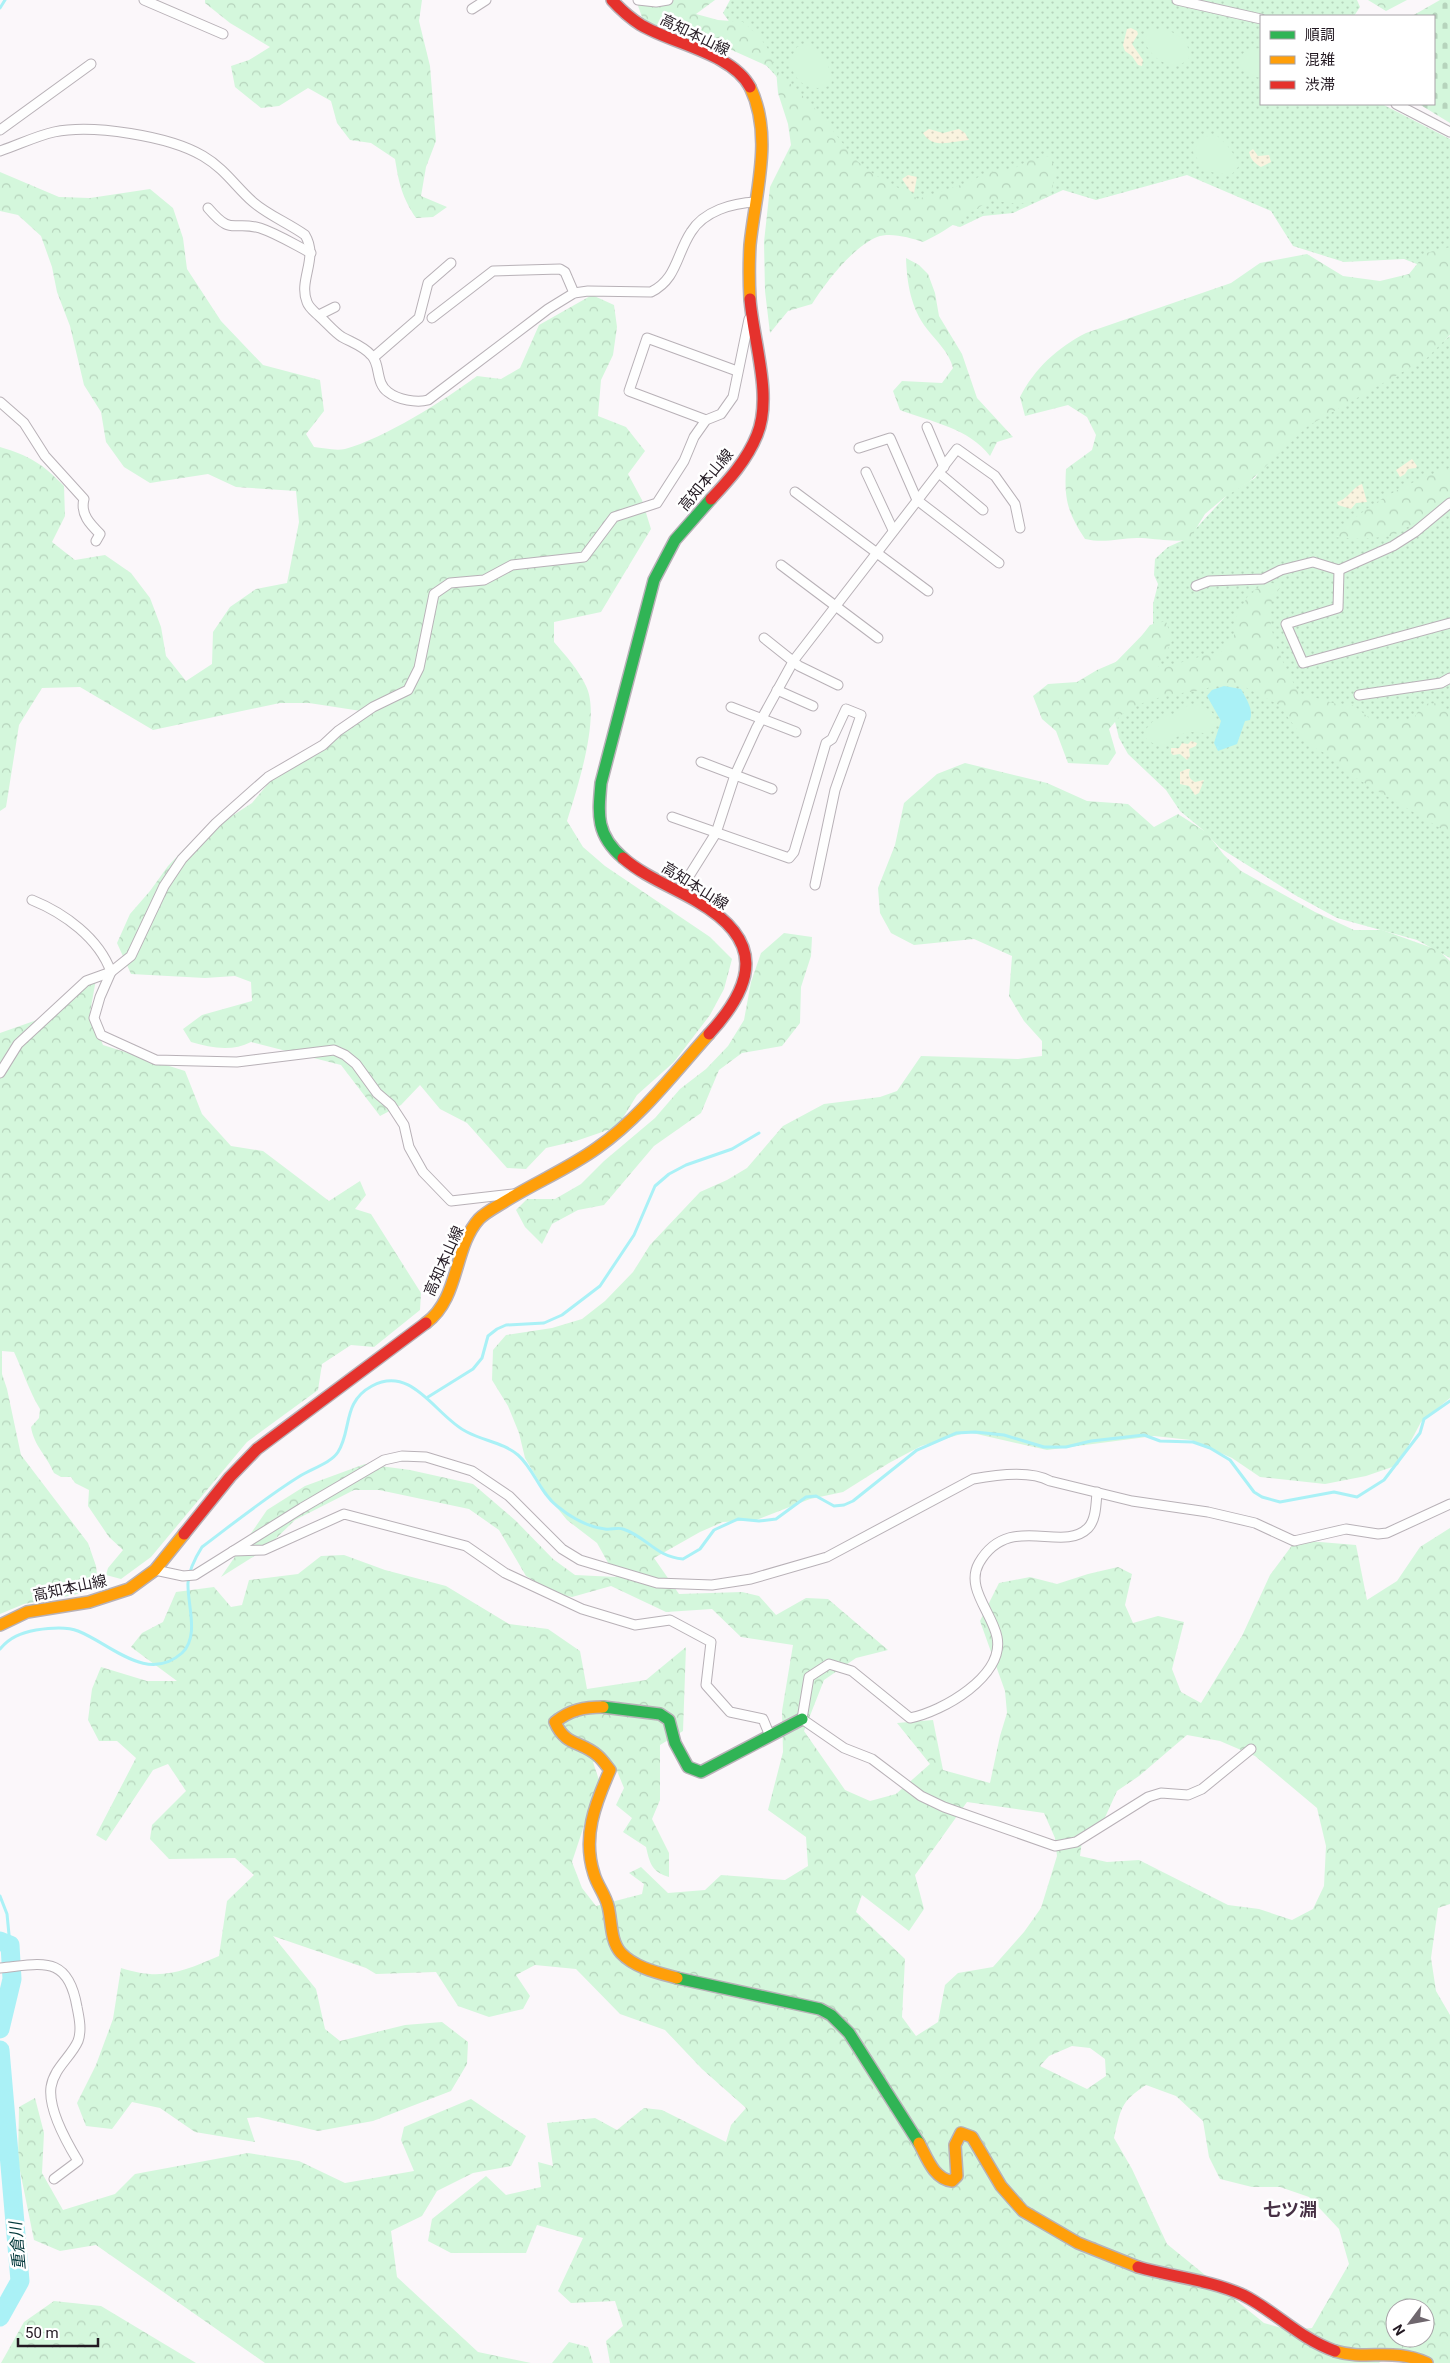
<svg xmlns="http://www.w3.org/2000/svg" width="1450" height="2363" font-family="Roboto,'Noto Sans JP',sans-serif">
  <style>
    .grass { fill: url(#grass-dots) }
    .forest { fill: url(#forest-crowns); fill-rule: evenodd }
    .sand { fill: url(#sand-dots) }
    .cemetery { fill: url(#cemetery-stones) }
    .garden { fill: #d4f7dc }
    .water { fill: #aaf1f6 }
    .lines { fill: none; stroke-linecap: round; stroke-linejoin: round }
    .stream { stroke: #aaf1f6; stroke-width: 3 }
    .river { stroke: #aaf1f6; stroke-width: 19 }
    .street-casing { stroke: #b8b1b7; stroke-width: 11 }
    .fast-casing { stroke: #b8b1b7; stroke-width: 14 }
    .slow-casing { stroke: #b8b1b7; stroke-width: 14 }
    .jam-casing { stroke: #b8b1b7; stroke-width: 14 }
    .street { stroke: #fefefe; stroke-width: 9 }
    .fast { stroke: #30b455; stroke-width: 11 }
    .slow { stroke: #ff9f0a; stroke-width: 11 }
    .jam { stroke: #e5322d; stroke-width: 11 }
    .labels { text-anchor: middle; stroke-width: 5; stroke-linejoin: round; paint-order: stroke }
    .street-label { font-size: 15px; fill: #231922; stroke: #fff }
    .water-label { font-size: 16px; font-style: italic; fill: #03383b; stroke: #fff }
    .quarter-label { font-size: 18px; font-weight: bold; fill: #473145; stroke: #fff }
  </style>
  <defs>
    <pattern id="grass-dots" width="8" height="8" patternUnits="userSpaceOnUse" patternTransform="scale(1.25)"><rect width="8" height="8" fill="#d4f7dc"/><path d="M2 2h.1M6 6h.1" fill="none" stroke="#b6d3bc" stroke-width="1.8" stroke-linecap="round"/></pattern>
    <pattern id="forest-crowns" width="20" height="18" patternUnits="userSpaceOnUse" patternTransform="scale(1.25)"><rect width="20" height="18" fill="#d4f7dc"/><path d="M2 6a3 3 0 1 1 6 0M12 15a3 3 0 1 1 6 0" fill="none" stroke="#b6d3bc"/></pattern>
    <pattern id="sand-dots" width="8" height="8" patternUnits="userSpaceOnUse" patternTransform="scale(1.25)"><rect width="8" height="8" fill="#f9f3df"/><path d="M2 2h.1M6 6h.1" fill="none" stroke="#d5d0bf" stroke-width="1.8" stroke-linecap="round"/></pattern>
    <pattern id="cemetery-stones" width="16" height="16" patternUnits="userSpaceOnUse" patternTransform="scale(1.25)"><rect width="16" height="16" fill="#d4f7dc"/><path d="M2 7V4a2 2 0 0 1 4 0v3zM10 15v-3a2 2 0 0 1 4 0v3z" fill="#b6d3bc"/></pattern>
  </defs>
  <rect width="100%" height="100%" fill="#fbf7fa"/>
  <g class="grass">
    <polygon points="730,0 1357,0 1360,7 1354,16 1261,16 1261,104 1382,104 1450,139 1450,277 1404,259 1344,262 1293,246 1271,211 1187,175 1096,200 1063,190 1013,213 983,216 960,227 899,210 741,38 723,13"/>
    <polygon points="1450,336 1450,958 1417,940 1337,918 1295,895 1220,848 1203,830 1180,811 1166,790 1128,754 1119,738 1105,681 1114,664 1153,624 1153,604 1158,584 1154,575 1155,559 1168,547 1186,539 1228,494 1255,478 1279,441 1408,368"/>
  </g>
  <g class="forest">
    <path d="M205 0H422L419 21 430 66 436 141 426 167 421 196 447 207 433 217 416 218C402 197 399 184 395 159L371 143 350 140 337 123 331 101 308 88 279 106 261 108 235 87 231 66 249 60 270 47 230 23 205 3Z"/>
    <path d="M636 0H715L696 14 718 20 743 22 759 36 768 49 776 70 812 105 857 161 875 175 918 199 970 182 987 172 1011 170 1030 160 1049 156 1056 170 1051 194C1027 207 1016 204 990 200 981 207 972 211 964 217 950 227 938 235 923 242 910 238 891 232 877 237 853 247 826 282 812 304L788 311 770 333 765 291 764 242 770 187 791 145 788 124 778 93 776 70 725 47 671 31 643 20Z"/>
    <polygon points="1368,0 1407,0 1386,11"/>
    <path d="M0 172 59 197 90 198 150 189 173 208 183 238 187 269 221 321 263 365 320 380 324 411 306 434 314 447C323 448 336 451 345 449 383 439 445 400 477 376L501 379 520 368 539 325 592 295 614 305 617 327 613 355 601 380 598 416 626 427 645 451 628 474 642 500 651 529 601 612 554 622V642C566 656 578 669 586 686 601 716 577 789 567 821L583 847 605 866 710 937 732 959 724 989 710 1015 674 1062 637 1095 621 1121 611 1129 576 1141 546 1148 526 1169 507 1168 467 1123 440 1109 420 1085 401 1105 380 1116 341 1065 251 1042C232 1052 211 1048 191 1042L183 1029 202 1015 252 1001 251 982 235 976 205 978 131 974 117 943 130 914 150 891 168 866 190 843 252 803 272 779 361 711 309 703H280L153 730 80 687 42 688 19 725 6 807 0 811V447C30 456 43 464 64 486L65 516 52 542 75 560 105 555 131 573 150 598 161 627 166 656 186 681 212 664 213 632 230 607 256 589 287 583 299 522 296 491 236 487 208 474 150 483 124 467 106 442 101 412 84 385 70 326 57 292 52 267 41 236 18 215 0 211Z"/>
    <path d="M1450 247V335L1427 358 1308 426 1249 482 1225 497 1205 514 1189 540C1170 542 1159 539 1141 538 1120 537 1107 544 1085 539 1068 513 1064 500 1066 469L1092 450 1096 435 1087 417 1068 405 1025 416 1020 397C1035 368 1057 348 1086 333L1231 283 1260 263 1307 254 1343 276 1380 281 1409 274 1426 253Z"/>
    <path d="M906 258 919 265 928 274 935 293 939 316 962 354 977 398 1013 437 997 442 990 456C969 428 931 422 900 410L893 391 902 381 942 383 953 368C949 352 937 342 927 329 911 308 907 284 906 258Z"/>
    <path d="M1450 468V507H1442L1392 536 1362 539 1333 537C1366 505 1406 482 1450 468Z"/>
    <path d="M1266 582 1282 585C1280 589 1275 593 1273 597 1262 627 1286 668 1299 693L1340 705H1353L1373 721H1412L1423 704 1440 703 1450 712V834L1351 775 1333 758 1312 746 1295 727 1279 705 1239 684H1222L1197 691 1167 695 1140 704 1121 715 1109 729 1116 753 1108 765 1068 763 1056 731 1042 719 1033 696 1048 684 1077 682 1097 670 1125 658 1150 625 1166 621 1172 641 1158 667C1180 665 1199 655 1221 652L1234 637 1235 619 1249 594Z"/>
    <path d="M965 763 1047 783 1087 801 1128 804 1154 827 1178 814 1206 832 1224 855 1241 871 1315 912 1354 930H1382L1438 950 1450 961V1398L1421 1422 1398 1465 1366 1476 1325 1484 1260 1477 1232 1458 1191 1440 1154 1436 1047 1450 968 1432 921 1446 889 1463 843 1492 810 1499 756 1520 723 1522 700 1532 654 1558 679 1594 742 1592 759 1596 776 1615 806 1598 828 1599 888 1650 856 1658 824 1680 804 1731 845 1790 870 1801 896 1794 930 1764 897 1723 933 1720 943 1770 990 1783 1000 1736 1007 1713 1005 1691 980 1621 999 1583 1030 1577 1057 1584 1088 1574 1118 1567 1132 1574 1125 1605 1133 1623 1158 1616 1184 1622 1172 1669 1181 1692 1201 1703 1242 1636 1270 1575 1296 1540 1356 1545 1367 1600 1397 1581 1420 1547 1450 1528V1904L1438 1908 1431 1958 1436 1991 1450 2015V2363H1420L1385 2357 1379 2363H610L606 2341 623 2326 615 2301 571 2303 558 2291 583 2238 537 2225 526 2253H451L428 2241 432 2219 486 2176 506 2195 541 2187 538 2162 553 2166 547 2123 595 2118 617 2130 644 2108 662 2110 726 2142 731 2125 746 2108 702 2069 665 2030 620 2014 576 1969 535 1965 516 1975 530 1996 523 2009 489 2017 458 2006 436 1972 376 1974 366 1968 273 1936 316 1989 325 2029 340 2041 405 2025 442 2022 468 2042 467 2064 451 2091 373 2121 318 2131 258 2117 247 2118 255 2142 195 2132 160 2108 132 2102 112 2129 86 2126 77 2103 96 2065 113 2019 121 1968C161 1981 182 1972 219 1956L227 1901 254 1875 235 1858 169 1859 150 1839 152 1825 186 1791 168 1764 153 1770 106 1841 96 1835 136 1758 117 1741H99L88 1720 92 1689 101 1667 147 1681H177L131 1647 142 1633 163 1622 176 1592 214 1587 231 1607 242 1605 249 1580 298 1574 321 1556 344 1555 385 1570 446 1586 509 1624 548 1629 580 1651 587 1689 646 1680 686 1647 683 1731 660 1745V1800L652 1819 669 1853V1877C652 1872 650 1864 646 1847L623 1832 632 1818 616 1805 624 1788 615 1766 609 1760 593 1762 599 1780 572 1862 582 1888 596 1906 642 1894 644 1884 629 1873 641 1867 668 1893 705 1890 721 1875 785 1880 808 1866 806 1837 768 1810 783 1752 782 1711 793 1645 741 1637 712 1609 666 1612 611 1586 572 1597 557 1594 526 1576 499 1530 469 1509 379 1490H354L295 1520 264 1550 221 1577 267 1510 305 1486 365 1464 410 1470 473 1484 516 1521 553 1559 575 1575 616 1577 597 1543 567 1520 549 1498 525 1458 519 1433 508 1406 492 1380 493 1350 506 1335 552 1328 582 1319 605 1301 633 1272 650 1245 700 1192 727 1180 747 1168 783 1126 824 1104 880 1097 897 1091 921 1056 1018 1059 1042 1056V1041L1024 1021 1009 996 1012 956 974 939 914 945 891 933 880 913 878 888 895 845 904 803 937 774ZM1187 1735 1220 1741 1255 1756 1317 1808 1326 1846 1324 1886 1313 1909 1292 1920 1259 1909 1228 1905 1139 1860 1107 1862 1080 1856 1083 1833 1102 1824 1117 1791 1139 1776ZM967 1802 1044 1813 1055 1838 1057 1856 1041 1908 1024 1932 993 1967 958 1973 945 1985 938 2022 916 2036 902 2017 905 1959 856 1912 862 1895 909 1931 924 1909 915 1875ZM1072 2046 1090 2048 1105 2059 1106 2076 1087 2089 1040 2066 1049 2056ZM1146 2085 1176 2096 1203 2121 1209 2157 1220 2179 1252 2187H1280L1309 2197 1339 2229 1349 2264 1312 2328 1289 2330 1264 2323 1167 2244 1132 2169 1114 2138C1121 2109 1120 2102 1146 2085ZM1395 2308H1425V2338H1395Z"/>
    <polygon points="784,933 812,937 811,956 801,987 800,1023 782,1046 742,1053 719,1070 701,1113 654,1146 604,1205 578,1210 552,1224 542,1244 525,1227 516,1210 527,1199 555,1199 581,1184 604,1161 655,1118 680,1089 706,1069 728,1046 744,1020 751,982 761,953"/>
    <path d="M96 979 90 1013 103 1045 185 1071 202 1114 231 1146 263 1151 329 1201 360 1181 366 1195 355 1209 371 1214 421 1293 420 1310 374 1347 351 1345 322 1364 318 1390 247 1442 151 1557 121 1579 106 1575 108 1568 123 1550 109 1537 88 1506 89 1490 75 1483 71 1477H61L54 1473C47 1456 34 1446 31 1427L39 1418 40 1409C29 1391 23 1371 14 1352L2 1351V1374L7 1389 21 1455 88 1543 96 1566 98 1586 74 1595 24 1604 0 1614V1033L51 1015Z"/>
    <polygon points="35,2098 44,2133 42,2173 63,2210 115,2194 135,2174 248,2153 299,2161 345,2183 414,2171 401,2140 404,2127 471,2099 526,2136 511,2166 473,2173 437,2191 422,2216 391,2231 397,2277 478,2352 531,2363 265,2363 96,2245 60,2251 34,2240 18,2161 19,2107"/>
    <polygon points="54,2301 101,2306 196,2363 1,2363 24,2322"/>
    <polygon points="569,2342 588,2347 593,2363 552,2363"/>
  </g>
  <g class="sand">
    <polygon points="1131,28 1137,31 1138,34 1132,44 1143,60 1142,66 1138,65 1132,56 1125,51 1123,45 1127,29"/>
    <path d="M929 129 943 133 959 129 965 133 969 140C952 141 933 150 923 133Z"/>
    <path d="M1253 149 1258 156 1269 155 1271 162 1261 167C1254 163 1251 160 1249 152Z"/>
    <polygon points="908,175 917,177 914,193 910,191 902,179"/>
    <polygon points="1412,459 1417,466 1416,468 1408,469 1405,474 1400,477 1396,470"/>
    <path d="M1362 484 1367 502 1356 503 1351 509 1338 505 1337 502C1350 498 1351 488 1362 484Z"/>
    <polygon points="1191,741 1197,743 1196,746 1189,749 1190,756 1187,760 1180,754 1173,755 1171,753 1171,748 1179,748 1182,743 1188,744"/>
    <path d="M1187 769H1190C1188 775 1189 779 1195 782L1204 780 1199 793 1195 795 1189 786 1180 784V772Z"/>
  </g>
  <polygon class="cemetery" points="1440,0 1450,0 1450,123 1419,104 1434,104 1434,16 1412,16"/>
  <g class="garden">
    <path d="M1167 29C1182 39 1189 38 1189 58 1174 76 1149 57 1144 40L1150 30Z"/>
    <path d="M807 45C820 53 835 68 831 85 810 94 792 82 790 59L797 47Z"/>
    <polygon points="1261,48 1261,78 1247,75 1241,68 1239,57 1247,50"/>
    <path d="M1216 135C1227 144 1234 152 1239 166L1232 174C1208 174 1205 172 1193 152L1201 137Z"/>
    <path d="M1191 704C1206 704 1222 715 1213 731 1202 736 1194 730 1185 733 1170 738 1164 755 1146 738L1145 730 1154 720 1173 714Z"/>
  </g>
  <path class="water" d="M1224 686 1241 689C1246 699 1254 709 1250 720L1245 721 1237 744 1218 751 1214 743 1221 721 1207 696 1212 690Z"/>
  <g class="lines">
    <g class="stream">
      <polyline points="0,8 5,0"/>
      <polyline points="428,1397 473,1369 482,1358 488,1336 497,1329 506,1325 544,1323 562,1315 600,1286 634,1235 655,1186 669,1174 686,1165 732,1149 759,1133"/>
      <path d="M0 1649C10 1637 21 1633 36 1630 49 1628 66 1626 78 1631 111 1644 147 1684 182 1653 200 1636 187 1604 188 1583 189 1569 195 1558 202 1547 234 1523 266 1497 300 1476 311 1469 331 1463 338 1452 352 1430 342 1402 372 1386 413 1364 436 1417 467 1432 484 1441 504 1443 518 1455 534 1469 540 1493 557 1506 570 1517 588 1527 605 1529 611 1530 618 1527 623 1529 647 1537 656 1557 683 1559L700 1549 714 1530 738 1519 759 1521 776 1519 806 1497 816 1496 834 1506 844 1505 853 1501 917 1450 956 1433 975 1432 1004 1435 1044 1447H1066L1091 1441 1144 1435 1160 1441 1193 1442 1210 1448 1230 1460 1254 1492 1262 1497 1280 1502 1334 1492 1357 1497 1384 1480 1420 1433 1424 1419 1450 1401"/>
      <polyline points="0,1896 7,1914 10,1945"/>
    </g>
    <g class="river">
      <polyline points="0,1941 10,1945 12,1979 0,2029"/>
      <polyline points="0,2050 20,2281 0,2317"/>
    </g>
    <defs>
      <g id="street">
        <polyline points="144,0 223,34"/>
        <polyline points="638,0 656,2 668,0"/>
        <polyline points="1177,0 1261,19"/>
        <polyline points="472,9 486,0"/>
        <polyline points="1396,104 1450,132"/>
        <polyline points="0,130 91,64"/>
        <path d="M0 151C18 145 36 136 54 132 93 124 169 136 203 156 225 169 235 186 253 202 268 215 288 223 305 235 319 258 298 280 307 302 309 308 315 312 319 316 327 323 334 332 342 337 353 343 363 346 371 355 381 364 375 383 388 392 398 400 417 403 428 400L548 309 574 293 588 291 651 292C677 279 676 255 691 232 704 211 732 203 756 202"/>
        <path d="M208 208C233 237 231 220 260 228 278 234 295 245 311 253"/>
        <polyline points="319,315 335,307"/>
        <polyline points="432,318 493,271 560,269 565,272 574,293"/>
        <polyline points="374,357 419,318 428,283 451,263"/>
        <path d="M0 402 24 423 45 456 84 499C80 514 90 524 100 534L96 541"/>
        <polyline points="706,420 629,391 647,338 737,371"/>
        <polyline points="927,427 944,467"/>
        <polyline points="859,448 890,438 917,500 999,563"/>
        <polyline points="866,472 893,530"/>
        <polyline points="939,473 983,510"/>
        <polyline points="795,492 928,591"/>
        <polyline points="781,565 878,638"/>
        <polyline points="1339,570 1338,608 1286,624 1303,663 1450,623"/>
        <polyline points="1196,586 1209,581 1263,579 1281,570 1313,562 1339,570 1393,546 1415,532 1450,503"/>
        <polyline points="764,638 799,666 838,685"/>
        <polyline points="777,690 813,706"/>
        <polyline points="1359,695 1441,683 1450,678"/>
        <polyline points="731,707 796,732"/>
        <polyline points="701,762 772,789"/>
        <polyline points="672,817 789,858 794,852 826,743 832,739 846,709 861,715 835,790 815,885"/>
        <polyline points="679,892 716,833 735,775 756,729 794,660 957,449 995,476 1015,504 1020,528"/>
        <path d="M32 900C64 913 99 938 111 972L100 997 94 1018 101 1035 156 1060 237 1062 334 1050 345 1055 356 1064 377 1093 391 1105 404 1125 409 1147 423 1172 451 1201 513 1194"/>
        <polyline points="0,1073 18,1044 86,981 111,972 131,956 164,886 182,859 216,823 268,777 323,745 338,731 373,707 408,690 419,668 434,594 450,583 484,580 512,565 584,557 614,517 657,503 684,461 694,437 706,420 721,414 733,397 749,319"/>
        <path d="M1097 1492C1096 1504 1096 1520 1088 1528 1062 1554 1009 1511 979 1563 965 1588 992 1612 997 1637 1005 1676 942 1712 910 1718L852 1671 829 1664 809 1677 802 1719 844 1748 872 1759 921 1796 944 1807 1055 1846 1076 1842 1148 1797 1161 1793 1188 1795 1202 1789 1251 1749"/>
        <polyline points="233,1551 264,1550 344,1514 466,1546 505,1573 582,1609 635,1625 670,1620 711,1642 706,1685 730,1712 763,1719 770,1736"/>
        <path d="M155 1570 183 1576 195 1575 302 1508 384 1460 402 1456 426 1457 472 1471 509 1496 562 1549 580 1560 657 1583 712 1585 751 1579 827 1557 973 1479C994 1475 1031 1470 1050 1481L1132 1501 1208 1512 1255 1523 1294 1541 1346 1529 1378 1534 1387 1533 1450 1504"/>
        <path d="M0 1968C42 1964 68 1954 77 2007 79 2017 82 2030 78 2041 71 2057 54 2068 51 2087 48 2109 67 2143 78 2161L54 2179"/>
      </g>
      <g id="fast">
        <path d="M623 858C596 835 598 815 601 783L654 580 675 540 711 499"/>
        <polyline points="603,1707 660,1714 669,1720 675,1743 688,1767 701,1772 802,1719"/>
        <polyline points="677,1978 820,2009 831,2015 849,2033 919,2143"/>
      </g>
      <g id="slow">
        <path d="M750 299C749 281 749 263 750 245 755 194 774 136 750 87"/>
        <path d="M426 1323C460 1298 453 1248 479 1219 486 1212 496 1207 504 1202 534 1183 568 1169 597 1148 640 1118 674 1073 709 1034"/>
        <polyline points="0,1625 27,1612 89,1602 129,1589 155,1570 184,1534"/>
        <path d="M603 1707C584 1707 570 1710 555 1722 565 1746 581 1741 597 1755 602 1759 606 1765 610 1770 595 1804 582 1837 594 1874 597 1885 605 1894 608 1906 612 1921 610 1941 621 1953 635 1968 659 1973 677 1978"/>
        <path d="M919 2143C927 2158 934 2179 952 2181L957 2176 955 2145 961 2133 972 2137 1001 2186 1023 2211 1078 2243 1138 2267"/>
        <path d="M1335 2351C1367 2361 1392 2347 1427 2363"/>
      </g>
      <g id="jam">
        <path d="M612 0C621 10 630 18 641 25 673 44 732 53 750 87"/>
        <path d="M711 499C729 480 747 460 757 435 773 396 753 340 750 299"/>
        <path d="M623 858C645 877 673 887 698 902 764 940 756 983 709 1034"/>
        <polyline points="184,1534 230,1477 257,1449 426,1323"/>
        <path d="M1138 2267C1173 2277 1210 2280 1243 2295 1275 2311 1300 2339 1335 2351"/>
      </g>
    </defs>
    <use href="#street" class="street-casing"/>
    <use href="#fast" class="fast-casing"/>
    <use href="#slow" class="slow-casing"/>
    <use href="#jam" class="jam-casing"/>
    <use href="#street" class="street"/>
    <use href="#fast" class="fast"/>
    <use href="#slow" class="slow"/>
    <use href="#jam" class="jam"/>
  </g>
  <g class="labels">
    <g class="street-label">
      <text transform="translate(695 35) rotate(26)" y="5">高知本山線</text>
      <text transform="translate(706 480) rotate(-50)" y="5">高知本山線</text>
      <text transform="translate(695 886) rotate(32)" y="5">高知本山線</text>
      <text transform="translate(444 1261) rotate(-66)" y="5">高知本山線</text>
      <text transform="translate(70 1588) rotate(-12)" y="5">高知本山線</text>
    </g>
    <g class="water-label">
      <text transform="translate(17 2246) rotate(-95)" y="6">重倉川</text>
    </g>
    <g class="quarter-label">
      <text x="1290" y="2216">七ツ淵</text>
    </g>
  </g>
  <rect x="1260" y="15" width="175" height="90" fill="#ffffff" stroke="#a7a3a7"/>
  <rect x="1270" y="31" width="25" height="8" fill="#30b455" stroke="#a7a3a7"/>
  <text x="1305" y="40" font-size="15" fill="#231922">順調</text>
  <rect x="1270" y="56" width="25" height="8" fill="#ff9f0a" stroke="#a7a3a7"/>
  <text x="1305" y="65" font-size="15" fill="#231922">混雑</text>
  <rect x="1270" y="81" width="25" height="8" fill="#e5322d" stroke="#a7a3a7"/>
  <text x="1305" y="90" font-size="15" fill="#231922">渋滞</text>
  <g transform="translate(1410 2323) rotate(238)"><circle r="24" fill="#ffffff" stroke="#a7a3a7"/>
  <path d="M0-4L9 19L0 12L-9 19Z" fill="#6f676e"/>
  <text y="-8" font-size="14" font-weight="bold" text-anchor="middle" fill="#231922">N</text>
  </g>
  <path d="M18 2338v8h80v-8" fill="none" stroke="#231922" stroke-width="2.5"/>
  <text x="25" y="2338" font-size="15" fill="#231922" stroke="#ffffff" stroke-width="4" paint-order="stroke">50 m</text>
</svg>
